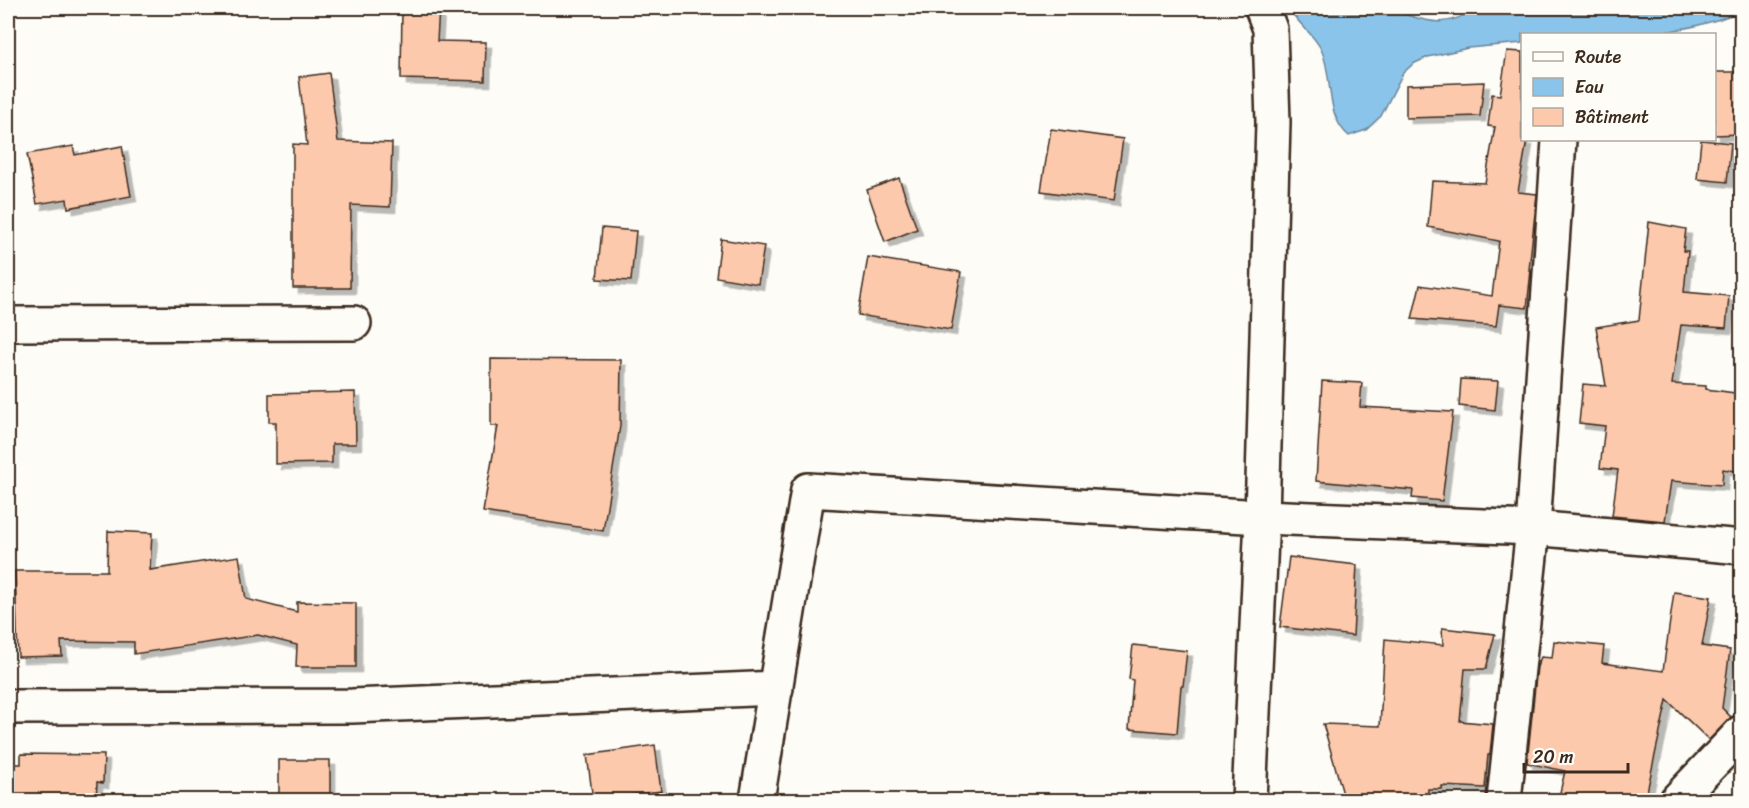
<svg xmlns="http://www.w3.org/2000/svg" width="1749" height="808" font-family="Sriracha,sans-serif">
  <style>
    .water { fill: #8bc4ea; stroke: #6b8698; stroke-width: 1.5 }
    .building { fill: #fcc9ad; stroke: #3b2a1e; stroke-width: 1.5; filter: url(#shadow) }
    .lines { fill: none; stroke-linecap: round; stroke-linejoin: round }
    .street-casing { stroke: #3b2a1e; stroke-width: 38 }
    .street { stroke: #fdfcf7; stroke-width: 33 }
  </style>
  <defs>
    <filter id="shadow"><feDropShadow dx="5.5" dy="5.5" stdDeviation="0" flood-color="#0004"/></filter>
  </defs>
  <rect width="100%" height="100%" fill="#fdfcf7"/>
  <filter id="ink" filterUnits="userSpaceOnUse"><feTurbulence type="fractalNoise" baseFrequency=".0167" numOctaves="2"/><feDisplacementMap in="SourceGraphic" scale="12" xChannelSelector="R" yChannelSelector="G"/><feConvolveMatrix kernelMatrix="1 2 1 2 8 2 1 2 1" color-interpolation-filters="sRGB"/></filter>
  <g filter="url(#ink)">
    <path class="water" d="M1293 8C1319 7 1346 6 1372 8 1416 10 1432 38 1477 8H1741L1742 11C1712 23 1679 31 1648 34H1522V43L1468 48 1428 57 1413 64 1403 73 1381 116 1366 130 1349 136C1324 115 1334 77 1321 49 1314 35 1301 26 1292 13Z"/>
    <g class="building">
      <polygon points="402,8 439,8 437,41 486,42 485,81 401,79"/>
      <polygon points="1507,51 1522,52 1522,140 1527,140 1518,192 1537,194 1529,270 1531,270 1527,308 1499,305 1496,326 1412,319 1420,285 1492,296 1499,241 1428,227 1432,181 1485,183 1495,127 1488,126 1492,94 1500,95"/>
      <polygon points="1714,72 1742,72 1742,134 1714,135"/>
      <polygon points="329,73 338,141 392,143 390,207 351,205 350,288 293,288 293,144 307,145 299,77"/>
      <polygon points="1484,82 1480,116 1406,118 1406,85"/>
      <polygon points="1051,129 1123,139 1114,201 1041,191"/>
      <polygon points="1701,140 1731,143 1727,182 1697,179"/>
      <polygon points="73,146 75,155 122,146 131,196 68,208 67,199 37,204 27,154"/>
      <polygon points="899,178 917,229 885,242 867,190"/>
      <polygon points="1649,222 1686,229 1683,251 1688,251 1684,292 1729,296 1726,328 1681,325 1672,384 1706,386 1706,389 1742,394 1742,472 1723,469 1722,485 1671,481 1665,521 1612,516 1618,470 1600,468 1605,426 1579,423 1583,384 1606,386 1596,327 1639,320"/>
      <polygon points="602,228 636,231 631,281 597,279"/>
      <polygon points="721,239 764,246 758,284 716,277"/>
      <polygon points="868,257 961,272 951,330 858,315"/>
      <polygon points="491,359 621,360 620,426 603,531 483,512 498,426 491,426"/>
      <polygon points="1461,379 1498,381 1495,410 1459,406"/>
      <polygon points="1322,381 1362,383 1360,407 1453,412 1442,501 1412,498 1413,490 1316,481"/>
      <polygon points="355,392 356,444 332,444 332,463 276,464 276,422 269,422 269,394"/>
      <polygon points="108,531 152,533 150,570 239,556 246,599 297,612 297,602 356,603 356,667 296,667 297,645 258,635 134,654 134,642 61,641 62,656 18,657 15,571 107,571"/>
      <polygon points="1289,557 1357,565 1353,636 1280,627"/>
      <polygon points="1674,592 1711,597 1702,646 1730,650 1722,708 1731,717 1709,740 1667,700 1645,801 1558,801 1565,771 1527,763 1537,667 1541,657 1552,658 1554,641 1604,646 1602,663 1663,671"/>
      <polygon points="1442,628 1495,634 1486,669 1465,669 1460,721 1493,724 1490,755 1488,755 1485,788 1442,786 1442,789 1428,789 1427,801 1345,801 1323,724 1380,726 1385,639 1443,645"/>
      <polygon points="1133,645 1187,651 1183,686 1181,686 1177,733 1129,729 1133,680 1129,679"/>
      <polygon points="655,745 661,791 593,800 587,755"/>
      <polygon points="21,754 104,755 103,783 97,782 96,801 8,801 8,764 21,764"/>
      <rect x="279" y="760" width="51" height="41"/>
    </g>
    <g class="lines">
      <defs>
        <g id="street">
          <polyline points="8,324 354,323"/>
          <polyline points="8,707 352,706 776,688"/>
          <polyline points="757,800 808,490 1262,517 1533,528 1742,547"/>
          <polyline points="1249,800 1262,517 1273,122 1270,29 1262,8"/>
          <polyline points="1504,800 1533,528 1559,140"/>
          <polyline points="1677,800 1742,732"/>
        </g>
      </defs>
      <use href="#street" class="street-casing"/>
      <use href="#street" class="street"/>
    </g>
  </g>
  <rect width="1749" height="808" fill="none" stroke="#fdfcf7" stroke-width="30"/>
  <rect x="15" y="15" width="1719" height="778" fill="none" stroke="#3b2a1e" stroke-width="2" filter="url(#ink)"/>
  <rect x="1521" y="33" width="195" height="108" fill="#fdfcf7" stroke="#afa8a0" stroke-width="1.5"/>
  <rect x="1533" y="52" width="30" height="9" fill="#fdfcf7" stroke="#afa8a0" stroke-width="1.5"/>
  <text x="1575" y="63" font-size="18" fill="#3b2a1e">Route</text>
  <rect x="1533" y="78" width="30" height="18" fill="#8bc4ea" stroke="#afa8a0" stroke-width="1.5"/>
  <text x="1575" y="93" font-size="18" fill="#3b2a1e">Eau</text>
  <rect x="1533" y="108" width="30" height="18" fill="#fcc9ad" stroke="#afa8a0" stroke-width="1.5"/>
  <text x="1575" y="123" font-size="18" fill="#3b2a1e">Bâtiment</text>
  <path d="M1524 763v9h104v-9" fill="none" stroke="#3b2a1e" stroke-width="3"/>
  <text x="1533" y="763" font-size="18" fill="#3b2a1e" stroke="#fdfcf7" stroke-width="4.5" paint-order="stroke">20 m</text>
</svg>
